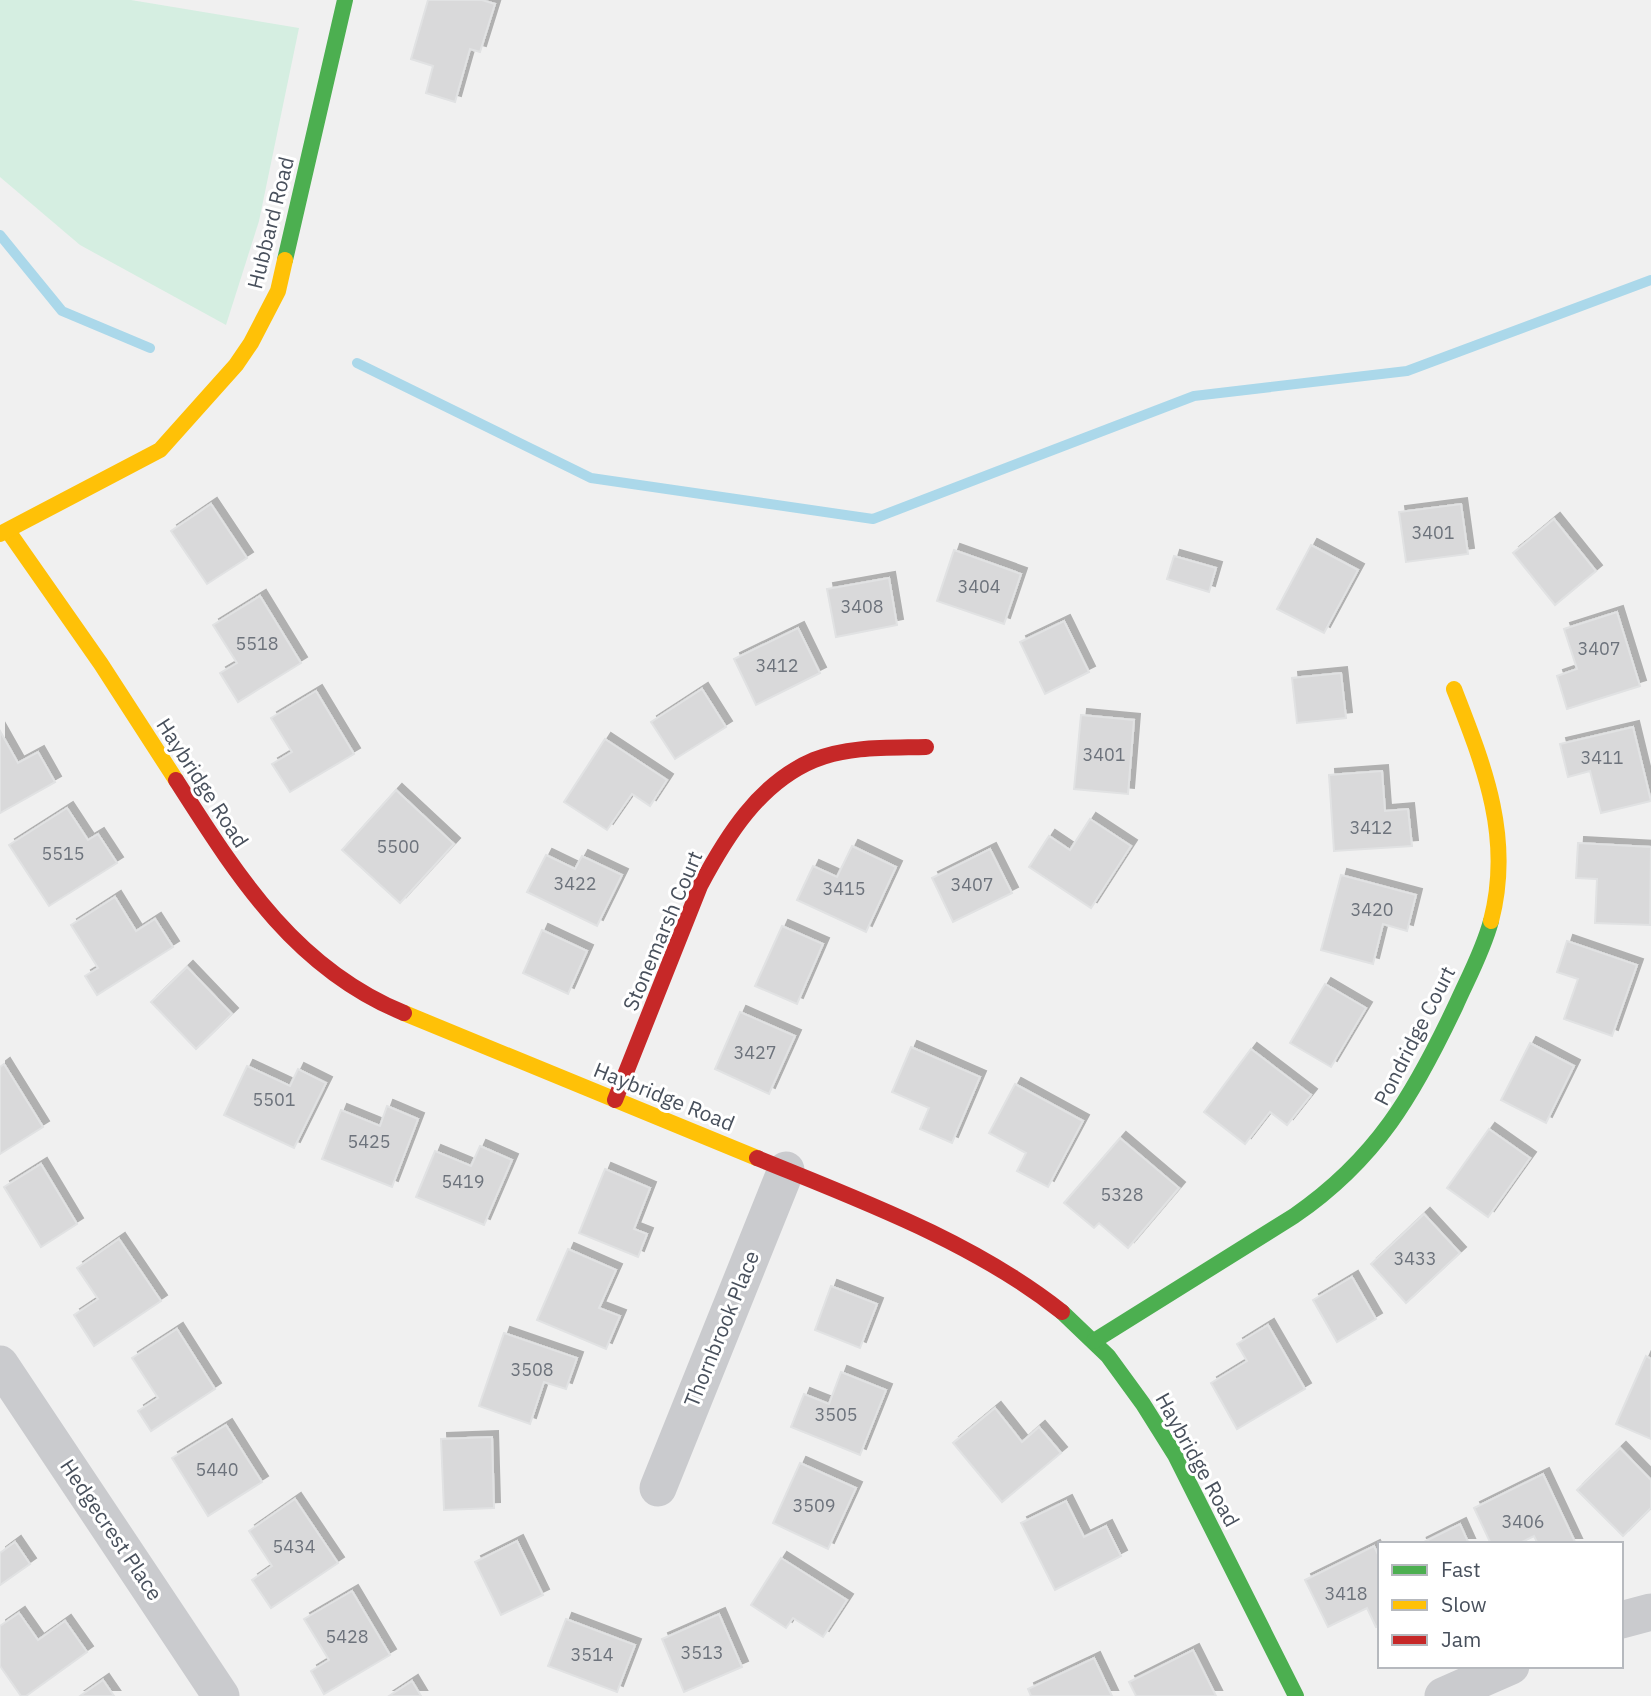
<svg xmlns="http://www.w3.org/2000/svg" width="1651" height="1696" font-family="'IBM Plex Sans',sans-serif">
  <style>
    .green { fill: #d5eee1 }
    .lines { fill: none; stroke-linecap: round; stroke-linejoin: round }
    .stream { stroke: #abd8ea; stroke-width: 10 }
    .building { fill: #d9d9da; stroke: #e1e2e3; stroke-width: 2; filter: url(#shadow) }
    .street { stroke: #cacbce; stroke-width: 37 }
    .fast { stroke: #4caf50; stroke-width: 16 }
    .slow { stroke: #ffc107; stroke-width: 16 }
    .jam { stroke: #c62828; stroke-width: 16 }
    .labels { text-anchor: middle; stroke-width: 6; stroke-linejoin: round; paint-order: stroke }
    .number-label { font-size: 18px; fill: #6d737c }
    .street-label { font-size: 21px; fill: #48505c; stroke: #fff }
  </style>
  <defs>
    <filter id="shadow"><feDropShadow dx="6" dy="-6" stdDeviation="0" flood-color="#0004"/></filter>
  </defs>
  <rect width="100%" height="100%" fill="#f0f0f0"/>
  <polygon class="green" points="0,0 131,0 299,28 259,221 226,325 80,245 0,177"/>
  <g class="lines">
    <g class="stream">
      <polyline points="0,235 62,311 150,348"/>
      <polyline points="357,363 591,478 873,519 1194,396 1407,371 1651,280"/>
    </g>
  </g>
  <g class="building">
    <polygon points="428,0 482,0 495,4 480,52 470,49 455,102 426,93 433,66 411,59"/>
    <polygon points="211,504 247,558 207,584 171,531"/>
    <polygon points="1461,504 1468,554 1406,562 1399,512"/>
    <polygon points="1554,519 1596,571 1555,605 1513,553"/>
    <polygon points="1311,545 1358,570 1324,633 1277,609"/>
    <polygon points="954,550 1021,574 1004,624 937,601"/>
    <polygon points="1174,556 1216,568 1209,592 1167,579"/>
    <polygon points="889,578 897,625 836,637 827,589"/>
    <polygon points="260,596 301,663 238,702 220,673 237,663 213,625"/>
    <polygon points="1617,612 1640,686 1567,709 1557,676 1577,669 1564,629"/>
    <polygon points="1064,621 1089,672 1045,694 1020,642"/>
    <polygon points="798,628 820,673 756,705 734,659"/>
    <polygon points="1341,673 1346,718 1297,723 1292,678"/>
    <polygon points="702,689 726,727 675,759 651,722"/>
    <polygon points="316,691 354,754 290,792 272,764 292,752 271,718"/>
    <polygon points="1081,715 1134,720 1128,794 1074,789"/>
    <polygon points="1633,727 1651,801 1601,813 1590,771 1568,777 1560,744"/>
    <polygon points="0,731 18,763 38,752 55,782 0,813"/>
    <polygon points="605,739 667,780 650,806 632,794 607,830 564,802"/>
    <polygon points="1382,771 1385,811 1408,809 1412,846 1334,851 1329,775"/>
    <polygon points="396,790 454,844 400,903 342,850"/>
    <polygon points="67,808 88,840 98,834 117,863 49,906 9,845"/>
    <polygon points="1090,819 1131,846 1091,908 1029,867 1049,836 1070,850"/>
    <polygon points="1578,843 1651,847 1650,925 1595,923 1597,879 1576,878"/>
    <polygon points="852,846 896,867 866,932 797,900 813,866 837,877"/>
    <polygon points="990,849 1012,893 953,922 932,878"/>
    <polygon points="546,855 575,869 582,856 622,875 597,926 527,892"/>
    <polygon points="1341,875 1416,895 1407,931 1383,924 1373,964 1321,950"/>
    <polygon points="115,897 136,931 155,919 173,947 97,995 85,976 98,968 71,925"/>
    <polygon points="782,926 823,944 797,1004 755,986"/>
    <polygon points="542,930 587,951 568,994 523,973"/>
    <polygon points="1567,941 1637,965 1612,1036 1564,1019 1578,979 1557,972"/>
    <polygon points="187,967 232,1014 196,1049 151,1002"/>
    <polygon points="1325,984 1366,1008 1331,1067 1290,1043"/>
    <polygon points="740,1012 795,1036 769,1094 715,1069"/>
    <polygon points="1530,1043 1574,1066 1546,1123 1501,1100"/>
    <polygon points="911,1047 980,1077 952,1143 920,1129 929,1108 892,1092"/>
    <polygon points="1251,1049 1311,1095 1287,1125 1270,1112 1245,1144 1204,1112"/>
    <polygon points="4,1064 43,1127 0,1154 0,1067"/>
    <polygon points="247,1066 290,1086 298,1069 326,1083 294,1148 224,1115"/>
    <polygon points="1015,1084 1083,1121 1048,1187 1017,1171 1026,1153 989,1133"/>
    <polygon points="387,1106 418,1119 392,1187 322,1159 341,1110 380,1126"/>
    <polygon points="1489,1129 1530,1158 1488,1217 1447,1188"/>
    <polygon points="1120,1138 1179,1188 1128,1248 1099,1223 1094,1228 1064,1203"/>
    <polygon points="480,1146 512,1160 484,1225 416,1197 435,1151 471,1166"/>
    <polygon points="41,1164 77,1224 41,1247 4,1187"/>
    <polygon points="605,1169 650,1188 634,1229 647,1234 638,1257 579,1233"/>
    <polygon points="1424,1214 1460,1253 1406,1303 1371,1264"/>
    <polygon points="119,1239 161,1301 94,1346 74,1315 98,1299 77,1268"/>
    <polygon points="568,1249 616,1270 599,1308 620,1316 606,1349 537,1320"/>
    <polygon points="1352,1277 1376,1319 1337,1342 1313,1300"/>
    <polygon points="831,1286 877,1304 860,1348 815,1330"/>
    <polygon points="1268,1325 1305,1389 1237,1429 1211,1383 1247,1361 1237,1344"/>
    <polygon points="177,1329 215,1389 151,1431 138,1411 158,1398 132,1358"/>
    <polygon points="504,1333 577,1358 566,1389 544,1382 530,1424 479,1406"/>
    <polygon points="1646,1356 1651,1359 1651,1439 1616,1424"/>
    <polygon points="841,1372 886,1390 860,1455 791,1427 804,1394 829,1404"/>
    <polygon points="995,1408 1022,1442 1039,1427 1061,1453 1002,1502 953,1443"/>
    <polygon points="226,1425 262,1482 208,1516 172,1458"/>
    <polygon points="492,1437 494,1508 444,1510 441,1439"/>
    <polygon points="1620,1448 1651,1480 1651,1508 1623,1536 1577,1490"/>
    <polygon points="800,1463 856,1488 828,1549 773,1523"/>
    <polygon points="1543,1474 1576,1544 1538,1544 1534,1536 1518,1544 1491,1544 1474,1508"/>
    <polygon points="295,1499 338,1563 271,1608 252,1580 272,1566 249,1531"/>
    <polygon points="1066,1501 1084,1537 1106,1526 1121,1556 1055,1590 1021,1523"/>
    <polygon points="1460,1524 1469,1544 1420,1544"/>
    <polygon points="517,1541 543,1595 501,1615 475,1562"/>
    <polygon points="15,1542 30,1564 0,1585 0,1553"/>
    <polygon points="1374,1546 1380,1559 1380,1626 1376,1627 1367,1608 1328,1627 1305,1580"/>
    <polygon points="781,1558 847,1600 823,1637 793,1618 786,1628 751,1605"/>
    <polygon points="352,1591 390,1655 324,1694 311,1671 329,1660 304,1619"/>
    <polygon points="19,1613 38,1640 65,1621 87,1652 26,1696 21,1696 0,1666 0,1626"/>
    <polygon points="719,1614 742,1667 684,1692 662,1639"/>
    <polygon points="566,1619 635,1645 617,1692 548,1666"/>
    <polygon points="1193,1650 1216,1696 1136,1696 1129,1682"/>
    <polygon points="1094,1658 1112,1696 1031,1696 1028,1689"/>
    <polygon points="103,1680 114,1696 80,1696"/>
    <polygon points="412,1681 421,1696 389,1696"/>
  </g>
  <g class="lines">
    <g class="street">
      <polyline points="0,1364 221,1696"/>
      <polyline points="658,1488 786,1170"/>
      <polyline points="1621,1620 1651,1612"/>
      <polyline points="1443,1696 1511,1666"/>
    </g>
    <g class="fast">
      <polyline points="285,260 345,0"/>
      <polyline points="1062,1312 1108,1356 1143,1404 1175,1455 1296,1696"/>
      <path d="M1094 1341 1294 1216C1377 1159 1414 1094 1456 1005 1468 978 1483 951 1491 921"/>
    </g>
    <g class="slow">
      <polyline points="8,531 101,664 176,780"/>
      <polyline points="0,534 160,450 236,365 251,343 278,291 285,260"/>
      <path d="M1454 689C1484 766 1513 837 1491 921"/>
      <polyline points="404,1013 757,1158"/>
    </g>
    <g class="jam">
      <path d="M176 780C237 875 294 968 404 1013"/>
      <path d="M615 1100 700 886C726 837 759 783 814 760 849 746 889 748 926 747"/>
      <path d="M757 1158C860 1200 974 1242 1062 1312"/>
    </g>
  </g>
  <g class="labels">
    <g class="number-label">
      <text x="1433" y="539">3401</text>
      <text x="979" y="593">3404</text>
      <text x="862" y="613">3408</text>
      <text x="257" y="650">5518</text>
      <text x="1599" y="655">3407</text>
      <text x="777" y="672">3412</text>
      <text x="1104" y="761">3401</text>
      <text x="1602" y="764">3411</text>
      <text x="1371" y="834">3412</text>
      <text x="398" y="853">5500</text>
      <text x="63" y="860">5515</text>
      <text x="575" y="890">3422</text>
      <text x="972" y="891">3407</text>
      <text x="844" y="895">3415</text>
      <text x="1372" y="916">3420</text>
      <text x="755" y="1059">3427</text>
      <text x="274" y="1106">5501</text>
      <text x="369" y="1148">5425</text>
      <text x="463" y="1188">5419</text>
      <text x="1122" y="1201">5328</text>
      <text x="1415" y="1265">3433</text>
      <text x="532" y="1376">3508</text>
      <text x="836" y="1421">3505</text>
      <text x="217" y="1476">5440</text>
      <text x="814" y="1512">3509</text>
      <text x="1523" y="1528">3406</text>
      <text x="294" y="1553">5434</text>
      <text x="1346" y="1600">3418</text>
      <text x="347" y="1643">5428</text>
      <text x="702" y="1659">3513</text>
      <text x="592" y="1661">3514</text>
    </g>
    <g class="street-label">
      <text transform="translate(271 223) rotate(-76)" y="7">Hubbard Road</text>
      <text transform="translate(202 783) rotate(57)" y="7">Haybridge Road</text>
      <text transform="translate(663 931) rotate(-67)" y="7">Stonemarsh Court</text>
      <text transform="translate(1415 1036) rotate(-63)" y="7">Pondridge Court</text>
      <text transform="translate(664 1097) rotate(22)" y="7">Haybridge Road</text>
      <text transform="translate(722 1329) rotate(-68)" y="7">Thornbrook Place</text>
      <text transform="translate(1197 1460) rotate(61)" y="7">Haybridge Road</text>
      <text transform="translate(111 1530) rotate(56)" y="7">Hedgecrest Place</text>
    </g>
  </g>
  <rect x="1378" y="1542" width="245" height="126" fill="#ffffff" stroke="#b6b9be" stroke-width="2"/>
  <rect x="1392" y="1565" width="35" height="10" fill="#4caf50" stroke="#b6b9be" stroke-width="2"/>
  <text x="1441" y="1577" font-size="21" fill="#48505c">Fast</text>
  <rect x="1392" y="1600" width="35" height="10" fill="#ffc107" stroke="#b6b9be" stroke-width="2"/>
  <text x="1441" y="1612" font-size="21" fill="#48505c">Slow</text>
  <rect x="1392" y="1635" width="35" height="10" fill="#c62828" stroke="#b6b9be" stroke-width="2"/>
  <text x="1441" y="1647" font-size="21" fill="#48505c">Jam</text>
</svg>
